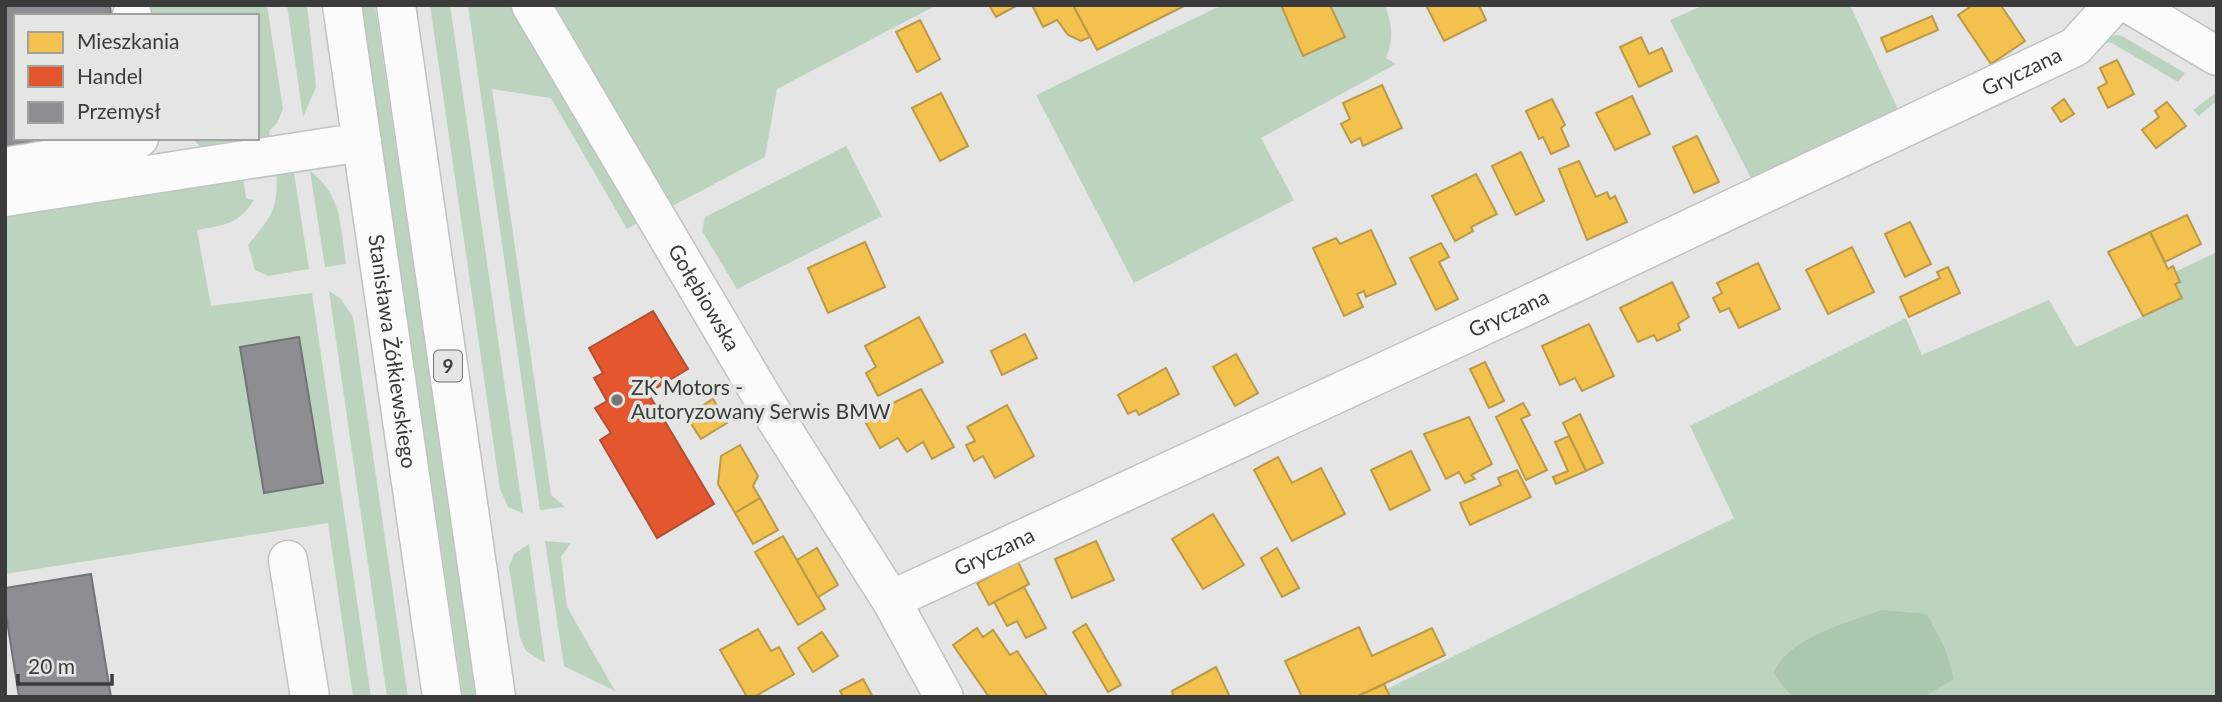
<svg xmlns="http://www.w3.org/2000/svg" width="2222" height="702" font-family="Lato,sans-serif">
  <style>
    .green { fill: #bcd4bf; fill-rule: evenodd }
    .forest { fill: #aac8ae }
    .homes { fill: #f2c14e; stroke: #bb9948; stroke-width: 2 }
    .shops { fill: #e4572e; stroke: #b14f32; stroke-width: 2 }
    .industry { fill: #8d8d92; stroke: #747478; stroke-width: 2 }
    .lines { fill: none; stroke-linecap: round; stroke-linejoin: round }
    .minor-casing { stroke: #c1c2c1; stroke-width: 41 }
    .major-casing { stroke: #c1c2c1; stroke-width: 41 }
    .minor { stroke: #fbfbfb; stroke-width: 38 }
    .major { stroke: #fbfbfb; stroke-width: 38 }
    .poi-dot { fill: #767676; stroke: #e3e6e3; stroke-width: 2.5 }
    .labels { text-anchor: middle; stroke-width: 7; stroke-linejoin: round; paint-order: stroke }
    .shield { fill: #e3e6e3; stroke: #6d6e6d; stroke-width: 2 }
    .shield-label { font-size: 19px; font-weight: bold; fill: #3a3b3a }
    .street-label { font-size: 21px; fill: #3a3b3a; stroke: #e3e6e3 }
    .poi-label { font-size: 21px; fill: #3a3b3a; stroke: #e3e6e3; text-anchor: start }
  </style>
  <rect width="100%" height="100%" fill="#e4e5e4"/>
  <g class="green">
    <polygon points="143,5 267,5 283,109 277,123 269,131 271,142 205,152 192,138 257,138 257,16 145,16"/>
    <polygon points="287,5 307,5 316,87 303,117"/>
    <polygon points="361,5 375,5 477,697 463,697"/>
    <polygon points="430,5 450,5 523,513 508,507 500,489"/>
    <polygon points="468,5 519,5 644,219 627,229 551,98 492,89 551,495 565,507 540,510"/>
    <polygon points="550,5 937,5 777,89 765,157 665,210"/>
    <path d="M1222 5H1385C1392 25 1394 38 1386 58L1396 64 1261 138 1294 200 1134 283 1036 95Z"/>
    <polygon points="1704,5 1850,5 1902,118 1754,184 1670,20"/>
    <polygon points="2117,35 2122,36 2185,73 2178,82 2110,42 2093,48 2089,44"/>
    <polygon points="2217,92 2217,104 2214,103 2199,116 2193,110"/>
    <polygon points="846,146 882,216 737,289 702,231 705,217"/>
    <path d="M293 167 309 269 268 276 255 270 248 245C271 217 279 209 276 171Z"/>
    <path d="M310 171C343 196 340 226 346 264L325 267Z"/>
    <path d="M243 178 246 198 254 200C238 225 224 225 197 230L211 306 312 293 371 697H353L328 523 5 574V217ZM299 337 323 483 264 493 240 347Z"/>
    <polygon points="2217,252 2217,697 1390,697 1387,689 1734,518 1690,426 1906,318 1922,355 2049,300 2076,347 2181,299 2175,284 2180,282 2175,272"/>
    <polygon points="329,291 340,298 353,317 408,697 387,697"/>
    <polygon points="545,541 571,543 561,557 567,607 615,691 564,666"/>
    <polygon points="529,544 545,663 526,651 520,638 509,567 514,554"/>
  </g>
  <path class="forest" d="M1881 610 1927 614 1946 651 1954 679 1923 697H1792L1773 673C1791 636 1845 624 1881 610Z"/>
  <g class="homes">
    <polygon points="989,5 1018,5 996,17"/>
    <polygon points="1032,5 1073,5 1090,37 1081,41 1068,35 1057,20 1043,27"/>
    <polygon points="1073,5 1186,5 1097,50"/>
    <polygon points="1281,5 1330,5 1345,37 1303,56"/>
    <polygon points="1426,5 1479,5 1486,20 1444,41"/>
    <polygon points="1973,5 2005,5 2002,7 2025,41 1991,64 1958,15"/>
    <polygon points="1932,16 1938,30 1887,52 1881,38"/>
    <polygon points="920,20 940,59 917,72 896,32"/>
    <polygon points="1641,37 1649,54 1662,48 1672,71 1639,87 1620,47"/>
    <polygon points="2117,60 2134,94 2108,108 2098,88 2107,83 2100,68"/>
    <polygon points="1382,85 1402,128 1363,146 1360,138 1351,143 1341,124 1350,119 1343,103"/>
    <polygon points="941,93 968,146 940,161 912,108"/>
    <polygon points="1632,96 1650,134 1615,150 1596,113"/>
    <polygon points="1552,99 1565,125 1561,128 1569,146 1551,154 1543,137 1539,139 1526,111"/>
    <polygon points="2064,99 2074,114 2061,122 2052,108"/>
    <polygon points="2167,102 2186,126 2156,148 2142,130 2159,117 2155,111"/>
    <polygon points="1697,136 1719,182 1694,193 1673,147"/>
    <polygon points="1521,152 1544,201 1516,215 1492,166"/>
    <polygon points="1579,161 1596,197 1607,192 1610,199 1615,196 1627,222 1587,240 1559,169"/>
    <polygon points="1476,174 1497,214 1471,227 1473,231 1455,241 1432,196"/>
    <polygon points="2187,215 2201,244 2165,262 2150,232"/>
    <polygon points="1910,222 1931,264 1905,277 1885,234"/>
    <polygon points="1371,230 1396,284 1366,297 1364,291 1357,294 1363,307 1344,316 1313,248 1336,238 1340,244"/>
    <polygon points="2150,232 2168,269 2173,266 2180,282 2175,284 2182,298 2143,316 2108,252"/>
    <polygon points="865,242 885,287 828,313 808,268"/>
    <polygon points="1441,243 1449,257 1439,262 1458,299 1436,310 1410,258"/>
    <polygon points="1852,247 1874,292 1828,314 1806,270"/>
    <polygon points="1758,263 1780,309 1739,328 1729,308 1720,312 1713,298 1722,293 1717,283"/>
    <polygon points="1948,267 1960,293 1909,317 1900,297 1940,278 1937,272"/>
    <polygon points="1672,282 1689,317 1678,324 1680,330 1657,341 1654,335 1638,342 1620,308"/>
    <polygon points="919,317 943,362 878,396 866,373 876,367 865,346"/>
    <polygon points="1589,324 1614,376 1582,391 1575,378 1560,385 1542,346"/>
    <polygon points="1025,334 1037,358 1002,375 991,351"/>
    <polygon points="1236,354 1258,393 1235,406 1213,367"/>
    <polygon points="1485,362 1504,401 1489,408 1470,369"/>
    <polygon points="1166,368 1179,394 1139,415 1136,410 1128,414 1118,395"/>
    <polygon points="921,389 954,447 932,459 923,442 907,452 898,438 880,448 863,418"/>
    <polygon points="713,399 727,423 701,439 686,416"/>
    <polygon points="1523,403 1530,415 1521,419 1547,470 1526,480 1496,417"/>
    <polygon points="1007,405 1034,456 995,478 983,456 974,461 966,445 975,441 967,427"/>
    <polygon points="1580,414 1603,463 1586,471 1563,423"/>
    <polygon points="1469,417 1492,464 1471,475 1475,479 1465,483 1459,472 1446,479 1424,434"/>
    <polygon points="1569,436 1586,471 1556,484 1553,477 1568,471 1555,442"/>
    <polygon points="740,445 758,476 753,486 760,498 735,513 718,484 721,456"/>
    <polygon points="1411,451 1430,490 1390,510 1371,470"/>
    <polygon points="1278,457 1292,483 1321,468 1345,514 1292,541 1254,470"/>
    <polygon points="1517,470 1531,497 1470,525 1460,503 1501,485 1498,478"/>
    <polygon points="760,498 778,530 753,544 735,513"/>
    <polygon points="1213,514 1244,565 1203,589 1172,539"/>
    <polygon points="783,536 825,609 798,625 755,552"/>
    <polygon points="1096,541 1114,580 1072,598 1055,559"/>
    <polygon points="817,548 838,585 818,597 797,560"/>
    <polygon points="1277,548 1299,588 1282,597 1261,558"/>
    <polygon points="1018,562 1029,584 989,605 977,583"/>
    <polygon points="1024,587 1046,628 1026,638 1017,621 1007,626 994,602"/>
    <polygon points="1086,624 1121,685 1108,692 1073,632"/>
    <polygon points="1359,627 1372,656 1432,628 1445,655 1356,697 1302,697 1285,661"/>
    <polygon points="977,628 983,637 993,630 1010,655 1017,651 1048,697 989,697 953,645"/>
    <polygon points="758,629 771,651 779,647 794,674 754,697 747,697 720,650"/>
    <polygon points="822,632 838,656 813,672 798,648"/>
    <polygon points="1216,667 1230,697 1169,697 1173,695 1172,691"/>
    <polygon points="863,679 873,697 843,697 840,691"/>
    <polygon points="1384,684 1390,697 1356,697"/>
  </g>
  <polygon class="shops" points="653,311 688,369 648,393 714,504 657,538 600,440 611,433 595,408 607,401 594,378 603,373 589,348"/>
  <g class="industry">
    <polygon points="5,5 110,5 111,16 16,16 16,138 74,138 5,149"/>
    <polygon points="299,337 323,483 264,493 240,347"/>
    <polygon points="91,574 111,697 19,697 5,608 5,588"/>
  </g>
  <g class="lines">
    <defs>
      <g id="minor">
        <path id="s1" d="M531 5 764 400 891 600 944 697"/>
        <polyline points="132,15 132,16"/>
        <polyline points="5,167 128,146 139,138"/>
        <polyline points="5,197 362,142"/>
        <polyline points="288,560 310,697"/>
        <path id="s2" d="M891 600 1515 311 2075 47 2113 5"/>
      </g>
      <g id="major">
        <path id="s3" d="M342 5 442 697"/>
        <polyline points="396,5 496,697"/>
        <polyline points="2131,5 2217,56"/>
      </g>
    </defs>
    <use href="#minor" class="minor-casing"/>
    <use href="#major" class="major-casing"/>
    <use href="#minor" class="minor"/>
    <use href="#major" class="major"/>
  </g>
  <circle class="poi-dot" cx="617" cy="400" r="7"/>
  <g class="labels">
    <rect class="shield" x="434" y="350.5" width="28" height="31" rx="5"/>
    <g class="shield-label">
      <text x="448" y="373">9</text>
    </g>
    <g class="street-label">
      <text dy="7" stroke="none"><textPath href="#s2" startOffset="1248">Gryczana</textPath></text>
      <text dy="7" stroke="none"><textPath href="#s1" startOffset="340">Gołębiowska</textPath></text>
      <text dy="7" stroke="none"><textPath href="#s2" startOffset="681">Gryczana</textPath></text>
      <text dy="7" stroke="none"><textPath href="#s3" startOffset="350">Stanisława Żółkiewskiego</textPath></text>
      <text dy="7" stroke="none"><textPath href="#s2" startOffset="114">Gryczana</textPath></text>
    </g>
    <g class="poi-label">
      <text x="631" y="395">ZK Motors -<tspan x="631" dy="24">Autoryzowany Serwis BMW</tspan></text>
    </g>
  </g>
  <rect width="2222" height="702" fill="none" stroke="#3a3b3a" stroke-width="14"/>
  <rect x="14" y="14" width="245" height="126" fill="#e3e6e3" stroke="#9fa29f" stroke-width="2"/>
  <rect x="28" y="32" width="35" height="21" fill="#f2c14e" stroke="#9fa29f" stroke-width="2"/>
  <text x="77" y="49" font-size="21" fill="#3a3b3a">Mieszkania</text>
  <rect x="28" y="66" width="35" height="21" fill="#e4572e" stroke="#9fa29f" stroke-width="2"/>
  <text x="77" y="84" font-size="21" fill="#3a3b3a">Handel</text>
  <rect x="28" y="102" width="35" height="21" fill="#8d8d92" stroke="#9fa29f" stroke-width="2"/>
  <text x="77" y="119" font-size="21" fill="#3a3b3a">Przemysł</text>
  <path d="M18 674v10h94v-10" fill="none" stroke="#3a3b3a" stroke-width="3.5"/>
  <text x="28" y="674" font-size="21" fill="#3a3b3a" stroke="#e3e6e3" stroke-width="5" paint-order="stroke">20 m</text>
</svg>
